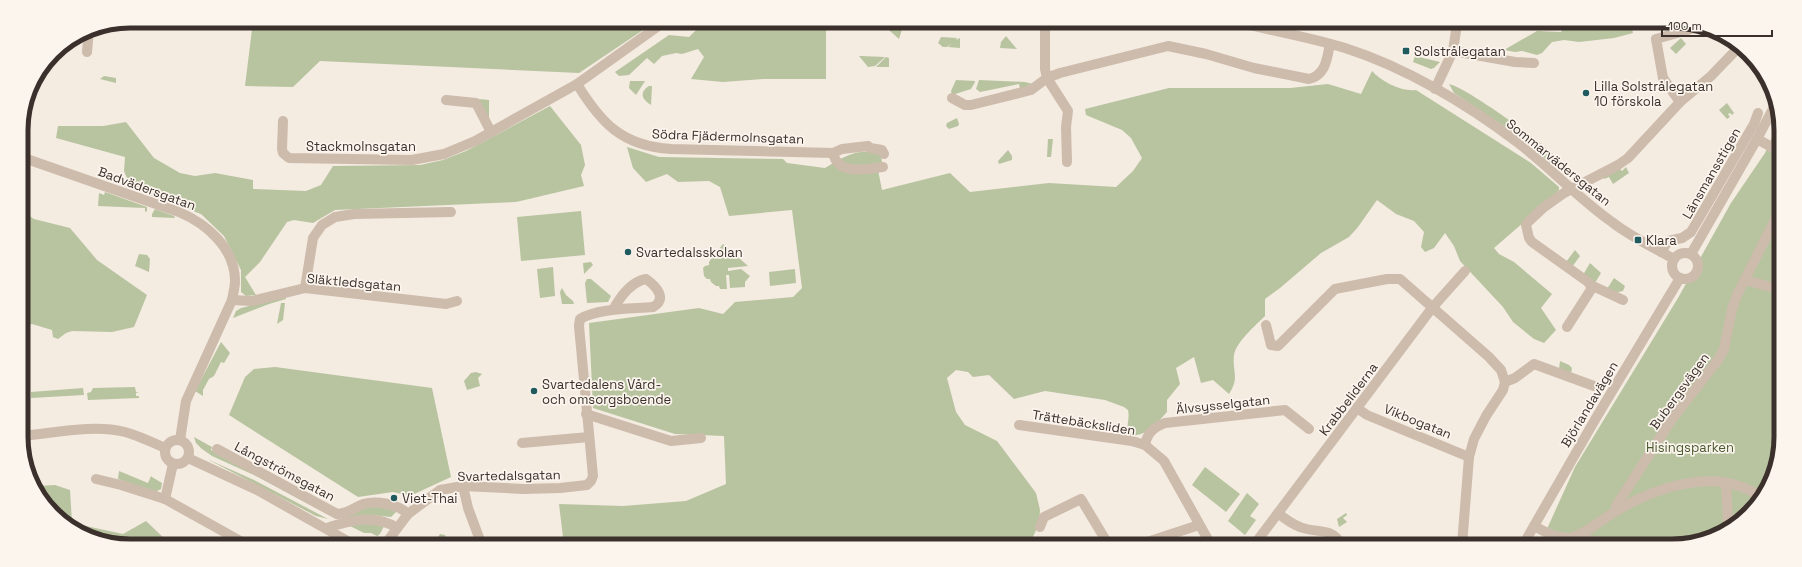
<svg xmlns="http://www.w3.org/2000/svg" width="1802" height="567" font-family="'Space Grotesk',sans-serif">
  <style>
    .green { fill: #b8c4a0 }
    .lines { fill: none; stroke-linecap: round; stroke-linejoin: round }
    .minor { stroke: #cdbbac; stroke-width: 10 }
    .poi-dot { fill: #1f5a5e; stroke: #fbf5ee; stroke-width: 1.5 }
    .labels { text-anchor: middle; stroke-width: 3.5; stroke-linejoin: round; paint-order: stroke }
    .poi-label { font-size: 13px; fill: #3b302b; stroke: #fbf5ee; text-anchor: start }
    .street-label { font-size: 13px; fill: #3b302b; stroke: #fbf5ee }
    .park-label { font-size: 13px; fill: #4a5a2e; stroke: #fbf5ee }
    .rim { fill: none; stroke: #3b302b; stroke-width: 5 }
  </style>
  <rect width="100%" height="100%" fill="#f4ebe1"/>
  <g class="green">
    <polygon points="253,21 655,22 579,73 320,61 293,87 245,86"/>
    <polygon points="701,22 826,23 826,79 763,79 723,82 691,79 704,57 698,49 682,54 676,53 662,56 654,64 647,58 629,75 619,76 615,72 669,35 689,37 700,26"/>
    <polygon points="881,23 904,23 899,39"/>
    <polygon points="1332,24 1360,24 1359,30"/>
    <polygon points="1566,24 1631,25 1633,33 1614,38 1579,42 1564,40 1552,42 1542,53 1537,55 1522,51 1515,52 1504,50 1537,31 1561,32"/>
    <polygon points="1006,36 1016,48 1017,49 1000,48 1001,42"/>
    <polygon points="941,37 957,38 956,40 960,38 960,48 948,47 952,43 947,47 943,47 938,43"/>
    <polygon points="1681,38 1686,44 1676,54 1670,48"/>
    <polygon points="64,45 63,56 51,55"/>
    <polygon points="859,56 861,56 885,57 875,66 868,67"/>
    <polygon points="1415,56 1440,62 1434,68 1431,69 1413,62"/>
    <polygon points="886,57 889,58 889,67 876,67"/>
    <path d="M1372 71C1382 82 1402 92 1416 90L1531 163 1559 187V190L1556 194 1494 248 1499 254 1514 262 1552 294 1541 308 1556 330 1544 343 1534 339 1513 322 1503 307 1460 261 1454 246 1445 233 1434 248 1425 252 1421 247 1424 232 1414 221 1396 214 1377 200 1358 227 1349 237 1321 253 1280 288 1265 299V316C1256 325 1236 342 1234 355 1232 372 1240 377 1229 394L1213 380 1201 383 1194 357 1176 368 1180 384 1167 400V412C1156 424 1145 438 1128 435 1126 426 1130 419 1128 410L1124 407 1105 400 1045 391 1014 399 989 375 973 377 968 372 956 370 947 378 956 412 965 425 997 441 1036 493 1040 510 1039 525 1029 544 560 543 563 537 559 504 623 506 686 501 726 484 724 436 675 434 593 408 589 323 699 308 723 314 735 302 793 297 802 288 792 210 729 216 720 187 709 181 678 182 667 174 646 182 633 168 627 147 659 157 783 159 787 163 825 168C841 158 862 145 881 155L882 162 877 165 882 190 950 173 970 192 1049 183 1116 187 1133 171 1142 158 1131 138 1122 130 1086 115 1085 109 1169 88H1290L1328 84 1361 94Z"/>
    <polygon points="104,76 116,78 116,83 100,79"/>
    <polygon points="956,80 975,81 975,82 971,89 952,95 951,91"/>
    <polygon points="979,80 1025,82 1033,84 1020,89 1019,84 980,92 976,89"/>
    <polygon points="630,81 645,81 636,95 629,88"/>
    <path d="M1449 84C1465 87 1539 140 1552 153 1556 157 1561 168 1562 172L1514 133 1454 93Z"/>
    <path d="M649 86H652L651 105C643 100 638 93 649 86Z"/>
    <polygon points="479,99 489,100 489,119"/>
    <polygon points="1727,103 1734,113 1732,115 1730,113 1728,114 1730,117 1727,119 1719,110"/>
    <polygon points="550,106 581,145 585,165 581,175 584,186 516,202 335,210 313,223 294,220 287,222 260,262 245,277 256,295 246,296 241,292 241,270 224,236 201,214 131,188 124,171 125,157 56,138 58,126 103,126 126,122 154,158 180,173 195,176 215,173 253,180 253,189 306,191 321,185 333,166 420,165 443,160 466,151"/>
    <polygon points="957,118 959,124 958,126 949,129 946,126 947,123"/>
    <polygon points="1779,122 1777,465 1763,497 1738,523 1679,546 1533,545 1537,538 1542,540 1575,467 1678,298 1731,203 1765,153"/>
    <polygon points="1048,139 1053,139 1051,157 1047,157"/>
    <polygon points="1008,150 1012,156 1012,160 999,164 998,161"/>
    <polygon points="1626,167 1629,173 1613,184 1609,177 1604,179 1603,176 1619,168 1622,171"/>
    <polygon points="105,192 147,207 147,211 145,212 145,208 98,206 99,193 104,195"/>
    <polygon points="155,209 174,216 175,218 152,217 152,214"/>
    <polygon points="22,211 34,219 70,228 97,260 147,295 134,327 112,332 72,331 66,333 58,339 53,337 52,330 32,324 22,327"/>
    <polygon points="581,211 585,255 521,261 517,217"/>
    <polygon points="723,244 748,266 728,268 728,271 741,269 750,276 745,282 745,287 730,288 729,275 726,275 727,289 720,289 719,286 716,286 711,282 710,279 707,279 704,276 703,268 705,266 709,265 709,262 713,256 716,256 716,253"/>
    <polygon points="1575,250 1580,256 1572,267 1566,262"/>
    <polygon points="139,254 147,255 150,259 149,272 135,266"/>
    <polygon points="591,262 593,265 584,274 583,263"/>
    <polygon points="1590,263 1601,273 1595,283 1583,275"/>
    <polygon points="553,267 555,296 540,298 537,269"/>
    <polygon points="795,269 796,283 770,286 769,272"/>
    <polygon points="1614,278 1625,286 1623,291 1614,293 1607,289"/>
    <polygon points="587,279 591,279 611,296 608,302 587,303 585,283"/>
    <polygon points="562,288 566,295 573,301 574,304 562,304 560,292"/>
    <polygon points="285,297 286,299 269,304 233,318 236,311 241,308"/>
    <polygon points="281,303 285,303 283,320 277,324"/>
    <polygon points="221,342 230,353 224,363 221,362 214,376 209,379 203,390 203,396 195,391"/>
    <polygon points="1560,361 1569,365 1572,368 1571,373 1559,369"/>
    <polygon points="275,367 432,388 451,477 410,496 393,492 358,497 229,415 245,377 254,369"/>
    <polygon points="476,372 482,374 478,378 480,386 467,390 464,381 471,373"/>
    <polygon points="135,387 136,392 139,393 136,393 136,396 139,396 139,398 88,400 87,393 91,392 93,388"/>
    <polygon points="83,388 84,395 31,398 31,392"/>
    <polygon points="194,437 212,447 211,450 336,519 258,477 212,456 202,449 196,443"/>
    <polygon points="207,459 254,480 328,519 316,516"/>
    <polygon points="1205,467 1240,494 1226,512 1192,485"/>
    <polygon points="119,471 148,483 151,476 152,477 162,483 161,489 155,492 118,479"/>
    <polygon points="55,485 70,490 72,523 123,534 146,521 168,542 102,542 48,509 37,486"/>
    <polygon points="1247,493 1259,504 1250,516 1256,520 1245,535 1228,521"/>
    <polygon points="371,505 397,511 391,517 372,515 349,518 345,516"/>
    <polygon points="1346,513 1347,515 1343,518 1347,522 1339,527 1337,519"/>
    <polygon points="371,521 384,526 380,534 377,536 371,533 364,533 350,526"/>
    <polygon points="440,534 445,535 448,543 438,543 437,539"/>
  </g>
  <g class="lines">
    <g class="minor">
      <polyline points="1045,23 1045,69 1047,78 1068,111 1066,127 1067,162"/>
      <path d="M1245 24C1279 32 1313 38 1345 48 1405 67 1467 104 1517 142 1550 167 1578 198 1612 222 1631 237 1653 247 1674 259"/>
      <polyline points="1453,51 1515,62 1534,63"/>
      <polyline points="87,52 89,29"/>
      <path d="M577 84C601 123 622 146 671 149L833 153 842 149 868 146 870 148 882 150 884 154"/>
      <polyline points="1435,89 1453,51 1457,24"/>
      <path d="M952 98 965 105H971L1031 90 1047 78 1060 73 1168 46 1206 54 1254 68 1309 79C1326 75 1327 58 1330 44"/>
      <polyline points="446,100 476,103 491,132"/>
      <polyline points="1680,102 1663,78 1656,39 1702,26"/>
      <polyline points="283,121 282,149 283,153 289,158 412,160 444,154 475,141 577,84 664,22"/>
      <polyline points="1757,139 1779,151"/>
      <path d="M833 153C838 176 866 169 883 167"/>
      <path d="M21 157 179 212C207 224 235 248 235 281 235 287 233 294 232 300"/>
      <polyline points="1661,252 1668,241 1682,238 1691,232 1754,124 1758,113"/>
      <circle cx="1685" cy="266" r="13"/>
      <polyline points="1691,254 1757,139 1776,103"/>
      <polyline points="1745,280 1778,289"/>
      <polyline points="305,288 313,238 322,225 335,217 354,214 451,212"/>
      <polyline points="1592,288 1595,287 1623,300"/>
      <polyline points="1266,325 1271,345 1278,346 1335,289 1387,279 1400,279 1489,357 1501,370 1505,382"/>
      <polyline points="1567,327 1592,288 1588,282 1532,242 1529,238 1526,225 1529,221 1543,208 1564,193 1618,165 1628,158 1680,102 1711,76 1738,48"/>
      <polyline points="1357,408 1367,415 1469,457"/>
      <polyline points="586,414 671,441 701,438"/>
      <polyline points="1019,425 1132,441 1145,445 1164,461 1211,545"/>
      <path d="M23 436C55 433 93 424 125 432 139 436 152 442 165 448"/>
      <circle cx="177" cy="452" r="12"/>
      <polyline points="180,440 186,401 232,300 252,301 305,288 446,304 457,301"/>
      <polyline points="522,443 589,437"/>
      <path d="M1145 445C1147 433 1154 427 1165 423L1285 410 1309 429"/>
      <path d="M217 449 337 514C347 514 354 508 363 504 376 500 398 504 408 514"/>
      <polyline points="188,458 259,491 351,543"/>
      <polyline points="96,479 121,485 165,499 244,543"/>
      <polyline points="1726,483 1728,522 1731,524 1739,522"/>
      <polyline points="463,486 468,508 481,543"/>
      <polyline points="165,499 173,464"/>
      <polyline points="1616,511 1616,506 1672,419 1718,360 1724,349 1732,309 1737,295 1778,214"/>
      <path d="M1278 513C1285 519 1292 524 1300 527 1317 534 1331 526 1342 545"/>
      <path d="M1534 526C1545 532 1555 538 1568 538 1582 537 1601 520 1613 513 1655 487 1718 465 1762 498"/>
      <polyline points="1040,527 1044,517 1081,499 1108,544"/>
      <path d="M327 528C350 520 375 514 397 528"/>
      <polyline points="1578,536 1587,540 1636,546"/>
      <path d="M386 543 408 514 440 490 463 486 523 489 560 488 587 485 591 481 593 476 579 326 580 319C598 308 632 309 653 307 668 299 656 286 646 279 630 282 620 297 613 310"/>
      <polyline points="1138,545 1199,525"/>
      <polyline points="1254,545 1432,308 1465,271"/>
      <polyline points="1462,545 1469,457 1474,439 1486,416 1503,390 1505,382 1515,378 1534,364 1594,386"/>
      <polyline points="1523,545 1596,418 1680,278"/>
    </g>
  </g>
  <g class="poi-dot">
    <rect x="1402" y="47" width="8" height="8" rx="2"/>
    <circle cx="1586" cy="93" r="4"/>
    <rect x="1634" y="236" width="8" height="8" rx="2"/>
    <circle cx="628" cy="252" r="4"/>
    <circle cx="534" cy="391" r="4"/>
    <circle cx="394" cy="498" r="4"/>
  </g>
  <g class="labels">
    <g class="poi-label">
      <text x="1414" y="56">Solstrålegatan</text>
      <text x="1594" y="91">Lilla Solstrålegatan<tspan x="1594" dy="15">10 förskola</tspan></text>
      <text x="1646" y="245">Klara</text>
      <text x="636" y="257">Svartedalsskolan</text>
      <text x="542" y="389">Svartedalens Vård-<tspan x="542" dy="15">och omsorgsboende</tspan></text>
      <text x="402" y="503">Viet-Thai</text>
    </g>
    <g class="street-label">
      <text transform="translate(728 136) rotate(2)" y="5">Södra Fjädermolnsgatan</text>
      <text x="361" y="151">Stackmolnsgatan</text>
      <text transform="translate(1559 162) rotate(39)" y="5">Sommarvädersgatan</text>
      <text transform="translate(1711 173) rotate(-60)" y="5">Länsmansstigen</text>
      <text transform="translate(147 188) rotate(20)" y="5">Badvädersgatan</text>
      <text transform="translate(354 282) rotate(5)" y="5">Släktledsgatan</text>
      <text transform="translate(1679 391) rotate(-54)" y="5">Bubergsvägen</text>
      <text transform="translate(1348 399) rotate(-53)" y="5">Krabbeliderna</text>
      <text transform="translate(1223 404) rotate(-6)" y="5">Älvsysselgatan</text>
      <text transform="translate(1589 404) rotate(-59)" y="5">Björlandavägen</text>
      <text transform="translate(1418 421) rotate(22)" y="5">Vikbogatan</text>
      <text transform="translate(1084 422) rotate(9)" y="5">Trättebäcksliden</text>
      <text transform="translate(285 471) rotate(28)" y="5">Långströmsgatan</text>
      <text transform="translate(509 475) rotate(-1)" y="5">Svartedalsgatan</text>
    </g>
    <g class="park-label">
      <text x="1690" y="452">Hisingsparken</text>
    </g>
  </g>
  <path d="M0 0H1802V567H0ZM130 28H1672A102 102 0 0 1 1774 130V437A102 102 0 0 1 1672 539H130A102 102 0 0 1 28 437V130A102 102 0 0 1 130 28Z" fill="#fbf5ee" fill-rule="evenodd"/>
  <path class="rim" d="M130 28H1672A102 102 0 0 1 1774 130V437A102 102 0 0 1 1672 539H130A102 102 0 0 1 28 437V130A102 102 0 0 1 130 28Z"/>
  <path d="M1662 30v6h110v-6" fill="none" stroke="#3b302b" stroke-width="2"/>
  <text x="1668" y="30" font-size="12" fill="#3b302b" stroke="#fbf5ee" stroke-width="3" paint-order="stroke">100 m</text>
</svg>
